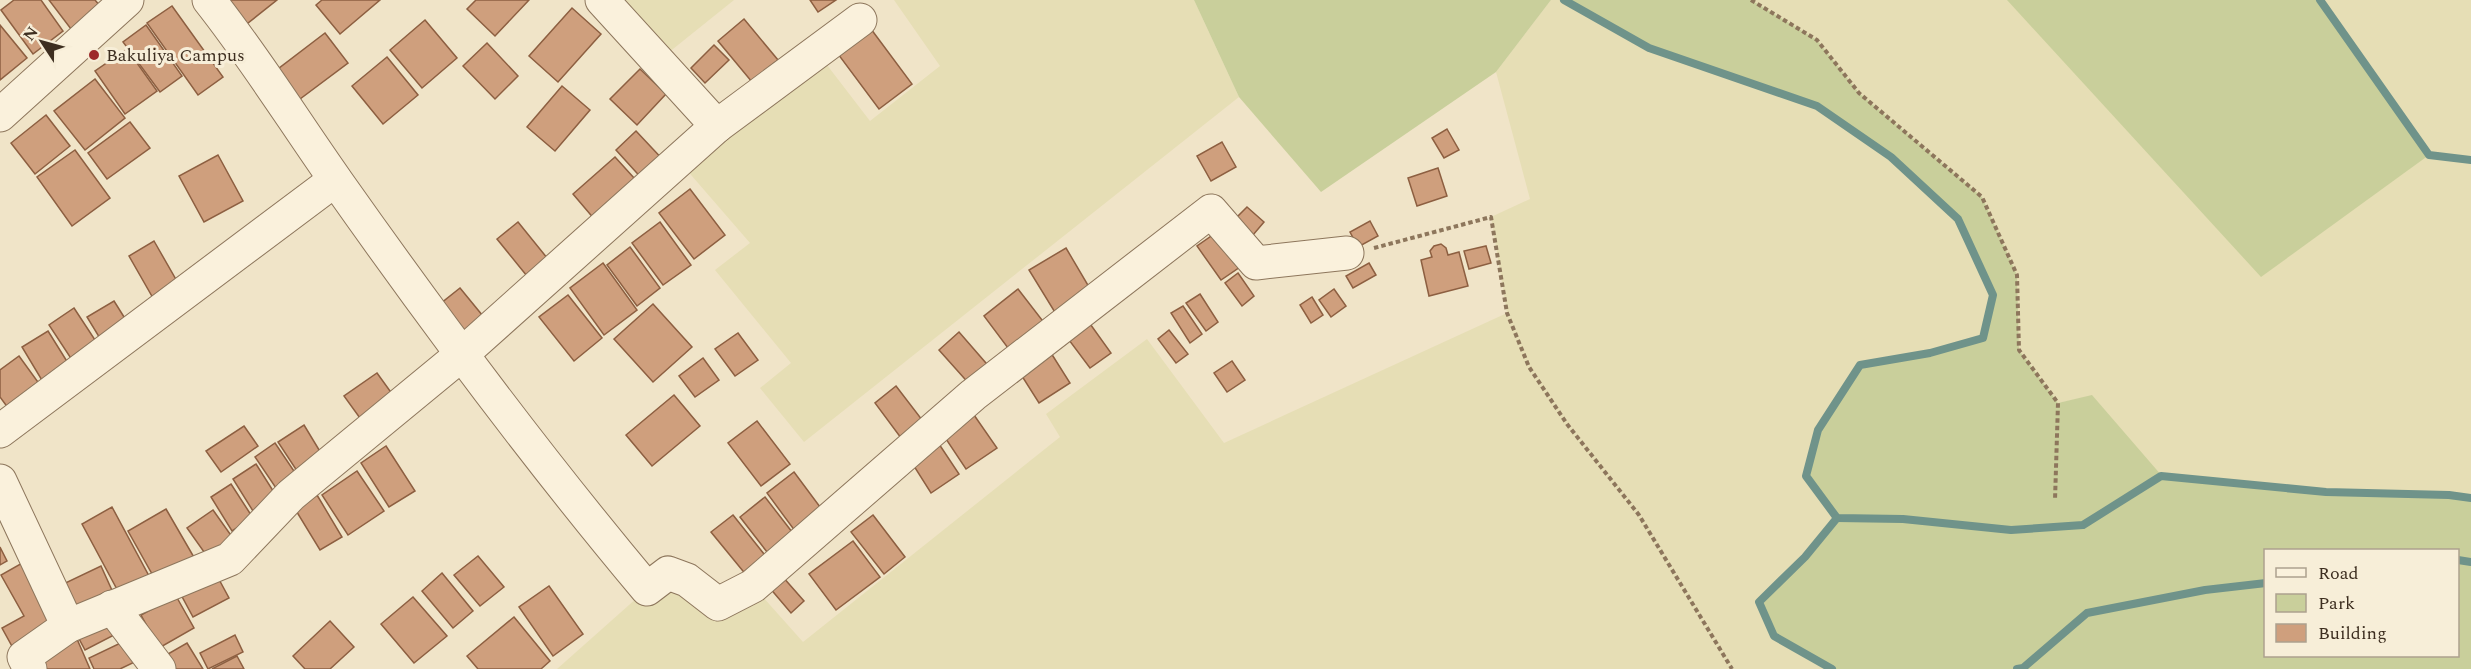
<svg xmlns="http://www.w3.org/2000/svg" width="2471" height="669" font-family="Spectral,serif">
  <style>
    .farmland { fill: #e6deb5 }
    .green { fill: #c9cf9b; fill-rule: evenodd }
    .lines { fill: none; stroke-linecap: round; stroke-linejoin: round }
    .stream { stroke: #6f938a; stroke-width: 8 }
    .building { fill: #cf9f7d; stroke: #8d5f41; stroke-width: 1.5 }
    .minor-casing { stroke: #8d765c; stroke-width: 35 }
    .path { stroke: #8d765c; stroke-width: 4; stroke-dasharray: 4.5 3; stroke-linecap: butt }
    .minor { stroke: #faf1dc; stroke-width: 33 }
    .poi-dot { fill: #9e2a2b; stroke: #f7eed8; stroke-width: 2 }
    .labels { text-anchor: middle; stroke-width: 6; stroke-linejoin: round; paint-order: stroke }
    .poi-label { font-size: 18px; fill: #3d2e20; stroke: #f7eed8; text-anchor: start }
  </style>
  <rect width="100%" height="100%" fill="#f0e4c8"/>
  <g class="farmland">
    <polygon points="602,0 734,0 658,61"/>
    <polygon points="894,0 1194,0 1239,97 804,442 760,388 791,363 715,270 750,243 679,161 817,52 870,121 940,66"/>
    <polygon points="1551,0 1564,0 1649,48 1817,106 1891,157 1958,219 1993,295 1983,338 1930,353 1806,476 1837,518 1805,557 1774,636 1832,669 557,669 647,589 668,573 718,604 753,586 803,642 1060,437 1046,414 1147,339 1224,443 1507,313 1491,217 1530,199 1496,72"/>
    <polygon points="1751,0 2471,0 2471,498 2449,495 2326,492 2161,476 2092,396 2058,403 2019,350 2017,275 1982,197 1859,93 1817,40"/>
  </g>
  <g class="green">
    <polygon points="1194,0 1551,0 1496,72 1321,192 1239,97"/>
    <path d="M1564 0H1751L1817 40 1859 93 1982 197 2017 275 2019 350 2058 403 2092 395 2162 476 2326 492 2449 495 2471 498V669H1832L1774 636 1759 602 1805 557 1837 518 1806 476 1818 430 1860 365 1930 353 1983 338 1993 295 1958 219 1891 157 1817 106 1649 48ZM2266 550H2458V656H2266Z"/>
    <polygon points="2007,0 2320,0 2429,155 2261,277"/>
  </g>
  <g class="lines">
    <g class="stream">
      <polyline points="1564,0 1649,48 1817,106 1891,157 1958,219 1993,295 1983,338 1930,353 1860,365 1818,430 1806,476 1837,518 1903,519 2011,530 2083,525 2161,476 2326,492 2449,495 2471,498"/>
      <polyline points="2320,0 2429,155 2471,160"/>
      <polyline points="2458,560 2471,562"/>
      <polyline points="1832,669 1774,636 1759,602 1805,557 1837,518"/>
      <polyline points="2017,669 2023,668 2087,613 2205,590 2266,583"/>
    </g>
  </g>
  <g class="building">
    <polygon points="14,0 41,0 63,31 33,54 1,10"/>
    <polygon points="49,0 95,0 100,6 71,29"/>
    <polygon points="222,0 277,0 243,27"/>
    <polygon points="322,0 380,0 340,34 316,5"/>
    <polygon points="476,0 529,0 495,36 467,9"/>
    <polygon points="810,0 836,0 818,12"/>
    <polygon points="172,6 223,77 198,95 147,23"/>
    <polygon points="572,8 601,34 558,82 529,56"/>
    <polygon points="744,19 778,60 752,82 718,41"/>
    <polygon points="425,20 457,58 422,88 390,50"/>
    <polygon points="0,25 27,58 0,80"/>
    <polygon points="146,25 182,76 160,92 123,42"/>
    <polygon points="871,29 912,84 879,109 838,54"/>
    <polygon points="325,33 348,63 296,102 274,72"/>
    <polygon points="487,43 518,76 495,99 463,66"/>
    <polygon points="714,45 729,60 705,83 691,68"/>
    <polygon points="127,49 157,91 125,114 95,71"/>
    <polygon points="387,57 418,95 383,124 352,86"/>
    <polygon points="640,69 666,94 637,125 610,99"/>
    <polygon points="95,79 125,118 85,150 54,111"/>
    <polygon points="562,86 590,110 555,151 527,127"/>
    <polygon points="46,115 70,146 35,174 11,143"/>
    <polygon points="130,122 150,148 107,179 88,153"/>
    <polygon points="1447,129 1459,150 1444,158 1432,138"/>
    <polygon points="636,131 666,163 645,182 616,150"/>
    <polygon points="1222,142 1236,167 1211,181 1197,156"/>
    <polygon points="75,150 110,198 72,226 37,177"/>
    <polygon points="218,155 243,201 204,222 179,176"/>
    <polygon points="615,157 644,189 601,227 573,194"/>
    <polygon points="1438,168 1447,196 1417,206 1408,178"/>
    <polygon points="690,189 725,235 694,259 659,213"/>
    <polygon points="1247,207 1264,222 1253,235 1235,219"/>
    <polygon points="1370,221 1378,236 1358,247 1350,232"/>
    <polygon points="518,222 552,264 531,281 497,239"/>
    <polygon points="660,222 691,265 663,285 632,243"/>
    <polygon points="1217,232 1240,267 1221,280 1197,246"/>
    <polygon points="154,241 178,283 153,298 129,256"/>
    <polygon points="1441,244 1446,248 1448,255 1459,252 1468,286 1429,296 1421,260 1432,257 1430,251 1434,246"/>
    <polygon points="1486,246 1491,263 1469,269 1464,251"/>
    <polygon points="630,247 660,288 637,306 607,265"/>
    <polygon points="1066,248 1092,292 1056,314 1029,270"/>
    <polygon points="603,263 637,310 604,335 570,288"/>
    <polygon points="1369,263 1376,275 1353,288 1346,276"/>
    <polygon points="1238,273 1254,296 1242,306 1225,283"/>
    <polygon points="460,288 487,321 461,342 435,308"/>
    <polygon points="1018,289 1049,329 1014,356 984,316"/>
    <polygon points="1334,289 1346,306 1331,317 1319,300"/>
    <polygon points="1200,294 1218,322 1206,331 1186,303"/>
    <polygon points="568,295 602,338 574,361 539,317"/>
    <polygon points="1312,297 1323,315 1311,323 1300,305"/>
    <polygon points="114,301 131,328 104,345 87,317"/>
    <polygon points="653,304 692,347 653,382 614,339"/>
    <polygon points="1183,306 1202,334 1190,343 1171,313"/>
    <polygon points="74,308 99,346 74,363 49,325"/>
    <polygon points="1088,321 1111,353 1090,368 1066,336"/>
    <polygon points="1169,330 1188,354 1176,363 1158,339"/>
    <polygon points="48,331 73,371 46,387 22,347"/>
    <polygon points="959,332 992,370 972,387 939,350"/>
    <polygon points="738,333 758,360 735,376 715,349"/>
    <polygon points="1051,353 1070,383 1039,403 1020,373"/>
    <polygon points="19,356 43,389 11,412 0,397 0,370"/>
    <polygon points="703,358 719,380 695,397 679,376"/>
    <polygon points="1232,361 1245,380 1227,392 1214,373"/>
    <polygon points="377,373 398,402 365,425 344,396"/>
    <polygon points="896,386 926,425 904,442 875,403"/>
    <polygon points="674,395 700,426 652,466 626,435"/>
    <polygon points="974,415 997,448 966,469 944,436"/>
    <polygon points="757,421 790,464 761,486 728,443"/>
    <polygon points="304,425 324,458 299,474 278,442"/>
    <polygon points="244,426 258,446 221,472 206,451"/>
    <polygon points="275,443 298,477 278,491 255,457"/>
    <polygon points="939,444 959,474 931,493 912,463"/>
    <polygon points="386,446 415,491 389,507 361,463"/>
    <polygon points="256,464 277,497 253,511 233,479"/>
    <polygon points="357,471 384,511 348,535 322,495"/>
    <polygon points="794,472 826,515 798,535 767,493"/>
    <polygon points="231,484 253,518 232,531 211,497"/>
    <polygon points="317,495 342,537 320,550 295,509"/>
    <polygon points="765,497 799,541 774,561 740,517"/>
    <polygon points="112,507 149,576 119,593 82,524"/>
    <polygon points="166,509 195,559 156,581 128,531"/>
    <polygon points="213,510 235,541 209,559 187,528"/>
    <polygon points="733,515 768,559 747,576 711,532"/>
    <polygon points="873,515 905,557 884,574 851,532"/>
    <polygon points="853,541 880,577 836,610 809,574"/>
    <polygon points="0,547 7,561 0,565"/>
    <polygon points="478,556 504,587 480,606 454,575"/>
    <polygon points="24,562 58,625 13,648 2,628 24,616 1,575"/>
    <polygon points="101,566 115,597 74,617 59,586"/>
    <polygon points="215,572 229,598 193,617 179,591"/>
    <polygon points="442,573 473,611 453,628 422,591"/>
    <polygon points="782,576 804,601 791,613 769,587"/>
    <polygon points="549,586 583,634 553,656 519,607"/>
    <polygon points="176,596 194,628 159,648 141,615"/>
    <polygon points="413,597 447,636 414,663 381,624"/>
    <polygon points="109,616 118,633 85,650 76,633"/>
    <polygon points="514,617 550,661 541,669 478,669 467,656"/>
    <polygon points="330,621 354,647 330,669 305,669 293,656"/>
    <polygon points="235,635 243,652 208,669 200,653"/>
    <polygon points="131,638 141,659 120,669 94,669 89,658"/>
    <polygon points="77,639 90,669 44,669 38,658"/>
    <polygon points="187,643 203,669 168,669 161,658"/>
    <polygon points="237,656 244,669 212,669"/>
  </g>
  <g class="lines">
    <defs>
      <g id="minor">
        <path d="M209 0C255 58 294 121 337 182 435 321 537 458 647 589L668 573 687 580 718 604 753 586 973 395 1211 211 1256 263 1347 253"/>
        <polyline points="602,0 717,126"/>
        <polyline points="0,115 127,0"/>
        <polyline points="0,431 335,180"/>
        <polyline points="0,481 68,626"/>
        <polyline points="112,607 159,669"/>
        <polyline points="30,669 24,657 68,626 230,559 291,495 461,355 717,126 860,20"/>
      </g>
    </defs>
    <use href="#minor" class="minor-casing"/>
    <g class="path">
      <polyline points="1751,0 1817,40 1859,93 1982,197 2017,275 2019,350 2058,403 2055,500"/>
      <polyline points="1374,248 1491,217 1507,313 1529,367 1567,424 1639,515 1732,669"/>
    </g>
    <use href="#minor" class="minor"/>
  </g>
  <circle class="poi-dot" cx="94" cy="55" r="6"/>
  <g class="labels">
    <g class="poi-label">
      <text x="106" y="61">Bakuliya Campus</text>
    </g>
  </g>
  <rect x="2264" y="549" width="195" height="108" fill="#f7eed8" stroke="#ada18e" stroke-width="1.5"/>
  <rect x="2276" y="568" width="30" height="9" fill="#faf1dc" stroke="#ada18e" stroke-width="1.5"/>
  <text x="2318" y="579" font-size="18" fill="#3d2e20">Road</text>
  <rect x="2276" y="594" width="30" height="18" fill="#c9cf9b" stroke="#ada18e" stroke-width="1.5"/>
  <text x="2318" y="609" font-size="18" fill="#3d2e20">Park</text>
  <rect x="2276" y="624" width="30" height="18" fill="#cf9f7d" stroke="#ada18e" stroke-width="1.5"/>
  <text x="2318" y="639" font-size="18" fill="#3d2e20">Building</text>
  <g transform="translate(42 42) rotate(306)" stroke="#f7eed8" stroke-width="4.5" paint-order="stroke">
  <path d="M0-4.5L10 22L0 15L-10 22Z" fill="#3d2e20"/>
  <text y="-9" font-size="16" font-weight="bold" text-anchor="middle" fill="#3d2e20">N</text>
  </g>
</svg>
